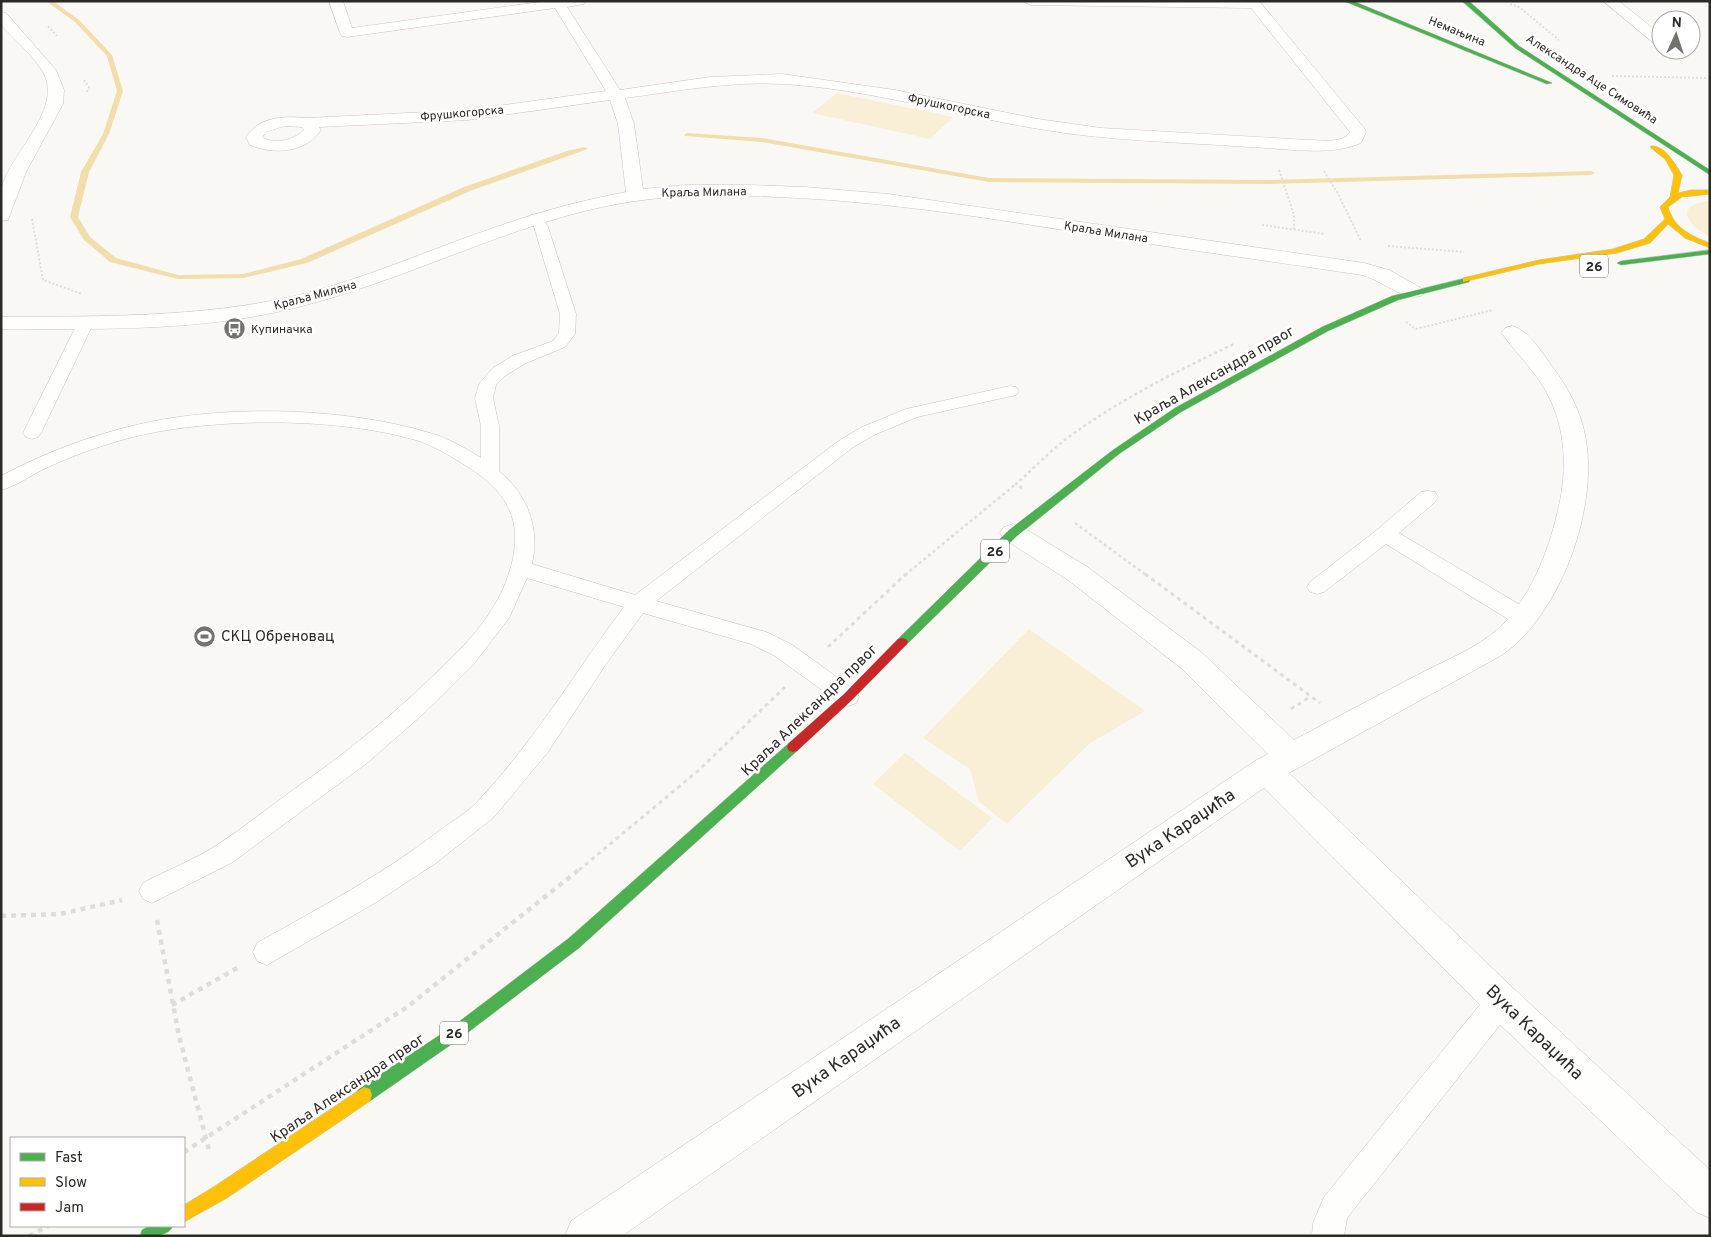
<svg xmlns="http://www.w3.org/2000/svg" width="1711" height="1237" font-family="Overpass,sans-serif">
  <style>
    .green { fill: #f9efd6 }
    .lines { fill: none; stroke-linecap: round; stroke-linejoin: round }
    .stream { fill: #f2ddad; fill-rule: evenodd }
    .lane-casing { stroke: #c7c5c2; stroke-width: 1 }
    .street-casing { stroke: #c7c5c2; stroke-width: 1 }
    .fast-casing { stroke: #c7c5c2; stroke-width: 1 }
    .slow-casing { stroke: #c7c5c2; stroke-width: 1 }
    .jam-casing { stroke: #c7c5c2; stroke-width: 1 }
    .path-far3 { stroke: #dddddb; stroke-width: 2; stroke-dasharray: 2 2; stroke-linecap: butt }
    .path-far2 { stroke: #dddddb; stroke-width: 2.5; stroke-dasharray: 3 3; stroke-linecap: butt }
    .path-far1 { stroke: #dddddb; stroke-width: 3; stroke-dasharray: 4 4; stroke-linecap: butt }
    .path { stroke: #dddddb; stroke-width: 4.5; stroke-dasharray: 5 5; stroke-linecap: butt }
    .lane { fill: #fefefd; fill-rule: evenodd }
    .street { fill: #fefefd; fill-rule: evenodd }
    .fast { fill: #4caf50; fill-rule: evenodd }
    .slow { fill: #ffc107; fill-rule: evenodd }
    .jam { fill: #c62828; fill-rule: evenodd }
    .labels { text-anchor: middle; stroke-width: 5; stroke-linejoin: round; paint-order: stroke }
    .far-street-label { font-size: 12px; fill: #2c2a26; stroke: #fff }
    .far-poi-label { font-size: 12px; fill: #2c2a26; stroke: #fff; text-anchor: start }
    .shield { fill: #fff; stroke: #6b6a67; stroke-width: 1 }
    .shield-label { font-size: 14px; font-weight: bold; fill: #2c2a26 }
    .street-label { font-size: 15px; fill: #2c2a26; stroke: #fff }
    .poi-label { font-size: 15px; fill: #2c2a26; stroke: #fff; text-anchor: start }
    .near-street-label { font-size: 18px; fill: #2c2a26; stroke: #fff }
  </style>
  <rect width="100%" height="100%" fill="#faf8f4"/>
  <g class="green">
    <polygon points="837,93 953,117 930,139 812,113"/>
    <path d="M1710 201V237C1687 225 1673 204 1710 201Z"/>
    <polygon points="1029,629 1145,711 1089,744 1007,824 979,802 970,769 923,738"/>
    <polygon points="905,753 992,818 960,851 873,784"/>
  </g>
  <g class="lines">
    <g class="stream">
      <polygon points="46,1 53,1 79,20 112,55 123,91 109,134 89,172 78,217 90,237 116,258 178,275 243,274 301,259 464,187 567,151 585,147 588,149 470,191 307,263 243,278 178,279 110,262 84,240 70,217 81,172 103,134 117,91 107,56 75,22"/>
      <polygon points="687,133 762,138 989,178 1270,180 1591,171 1595,173 1591,175 1270,184 989,182 762,142 685,136 684,135"/>
    </g>
    <defs>
      <g id="lane">
        <path d="M536 214 541 215 548 227 576 314 575 334 565 347 524 364 505 376 496 385 493 398 499 426V471C528 495 540 528 532 564L635 595 840 440 862 427 906 409 1010 386 1016 387 1019 391 1016 395 917 417 874 435 852 448 656 601 766 632 791 644 856 691 859 697 856 703 848 706 840 703 775 656 751 644 643 613 606 664 548 752 494 817 436 863 375 903 267 965 257 961 253 952 257 943C319 908 382 875 439 831 451 822 467 813 478 801 534 742 575 672 624 607L527 578 509 618 473 665 422 715 367 763 233 862 152 903 143 899 139 891 143 883C167 870 194 860 217 845 243 828 268 808 293 790 343 755 390 718 434 675 455 655 477 634 492 609 508 585 520 548 513 520 506 495 488 480 468 467 452 457 436 447 419 441 343 418 233 418 156 432 118 439 81 452 46 468 31 475 17 486 1 490V476C44 453 89 436 136 425 223 404 344 407 430 433 448 438 465 448 481 458V426L475 398 479 384 493 368 512 356 553 341 559 333 560 314 534 227 529 218 531 215Z"/>
        <polygon points="86,317 92,319 94,322 41,433 38,437 32,439 26,437 23,433 78,322 80,319"/>
        <polygon points="1428,491 1435,492 1438,497 1435,502 1399,533 1532,612 1535,618 1532,624 1524,626 1516,624 1386,544 1324,592 1317,594 1310,592 1307,587 1310,582 1378,529 1421,492"/>
        <polygon points="1501,987 1511,991 1515,1001 1511,1011 1347,1218 1344,1236 1312,1236 1313,1223 1324,1197 1491,991"/>
      </g>
      <g id="street">
        <path d="M329 1H343L352 28 547 1H586L584 4 567 7 620 90 710 77 782 74 895 90 1038 119 1101 128 1309 140C1320 140 1344 144 1350 132L1251 8 1030 5 1023 1H1259L1364 128 1366 132 1361 143C1331 157 1282 148 1249 147 1179 142 1108 141 1039 129 954 115 869 89 783 84 730 81 677 91 625 98L634 124 643 189 685 185H748L805 187 888 194 1364 263 1389 270 1421 288 1424 292 1421 296C1404 301 1381 280 1362 275 1271 261 1178 249 1087 234 984 217 881 201 776 197 735 195 692 194 651 199 531 212 422 275 306 305 207 332 103 329 1 329V317C99 316 199 318 295 296 366 279 433 248 502 225 542 211 584 200 626 192L618 124 610 100 468 120 319 127 321 130C306 153 274 155 250 145L246 137C260 116 284 116 307 118L468 110 606 91 555 8 347 37 342 36 340 33ZM285 126 302 127 304 130C294 140 275 145 262 137L266 132Z"/>
        <polygon points="1603,1 1619,1 1661,35 1661,46 1656,45"/>
        <path d="M1 12 6 13 56 70 64 90 63 104 26 172 8 220 1 221C1 211 0 197 2 187 11 153 62 110 44 74 35 57 14 39 1 25Z"/>
        <path d="M1512 326C1528 330 1542 352 1551 365 1570 390 1584 417 1587 448 1595 516 1559 615 1502 655L1289 773 1514 989 1710 1170V1218L1696 1212 1488 1013 1264 788 622 1236H565L571 1221 1255 761 1268 754 1181 668 1068 580 1004 539 1000 533 1004 527 1013 524 1022 527 1086 566 1201 652 1294 740C1337 717 1381 694 1425 671 1453 657 1486 644 1508 619 1533 589 1548 552 1557 514 1567 476 1567 435 1550 399 1538 373 1517 355 1501 332L1505 328Z"/>
      </g>
      <g id="fast">
        <polygon points="1344,1 1353,1 1552,83 1547,84"/>
        <polygon points="1462,1 1469,1 1519,46 1710,170 1710,175 1515,48"/>
        <polygon points="1710,250 1710,254 1621,265 1617,263 1621,261"/>
        <polygon points="1466,278 1470,280 1469,282 1398,300 1328,331 1181,412 1119,454 1017,536 906,645 898,645 896,642 898,639 1009,530 1113,450 1175,408 1322,327 1392,296"/>
        <polygon points="793,742 797,743 799,747 797,751 579,948 462,1037 370,1101 364,1103 358,1101 356,1095 358,1089 452,1027 569,938 789,743"/>
        <path d="M149 1226H173C168 1237 152 1236 140 1236L142 1230Z"/>
      </g>
      <g id="slow">
        <path d="M1651 146C1665 145 1675 164 1682 175L1678 193 1691 190H1710V194L1682 197 1668 207C1674 228 1691 236 1710 243V248L1685 238 1668 224 1650 243 1617 253 1539 264 1463 282V278L1539 260 1613 249 1644 239 1665 219 1660 207 1670 197 1674 175 1665 159 1651 148Z"/>
        <polygon points="364,1087 370,1089 372,1095 370,1101 227,1198 184,1222 184,1205 215,1186"/>
      </g>
      <polygon id="jam" points="902,638 906,639 908,642 906,645 852,700 797,751 793,752 789,751 787,747 789,743 844,694 898,639"/>
    </defs>
    <use href="#lane" class="lane-casing"/>
    <use href="#street" class="street-casing"/>
    <use href="#fast" class="fast-casing"/>
    <use href="#slow" class="slow-casing"/>
    <use href="#jam" class="jam-casing"/>
    <g class="path-far3">
      <polyline points="1510,4 1519,7 1559,40"/>
      <polyline points="48,26 57,36"/>
      <polyline points="1612,76 1710,78"/>
      <polyline points="84,80 89,87 86,94"/>
      <polyline points="1279,170 1294,215 1294,229"/>
      <polyline points="1324,171 1338,194 1361,241"/>
      <polyline points="32,219 43,280 82,294"/>
      <polyline points="1262,225 1325,234"/>
      <polyline points="1388,246 1464,252"/>
      <polyline points="1406,322 1416,329 1493,310"/>
    </g>
    <g class="path-far2">
      <path d="M1022 488 1016 484C1034 468 1051 450 1070 436 1121 399 1177 371 1234 344"/>
      <polyline points="1075,523 1146,575"/>
      <polyline points="905,575 1016,484"/>
    </g>
    <g class="path-far1">
      <polyline points="1145,574 1320,703"/>
      <polyline points="828,647 906,574"/>
      <polyline points="1291,709 1311,696"/>
      <polyline points="579,870 699,770 785,687"/>
    </g>
    <g class="path">
      <polyline points="1,916 60,914 122,900"/>
      <polyline points="157,920 179,1036 209,1150"/>
      <polyline points="172,1005 239,967"/>
      <polyline points="184,1152 407,1007 581,868"/>
      <polyline points="29,1236 48,1226"/>
    </g>
    <use href="#lane" class="lane"/>
    <use href="#street" class="street"/>
    <use href="#fast" class="fast"/>
    <use href="#slow" class="slow"/>
    <use href="#jam" class="jam"/>
  </g>
  <defs>
    <symbol id="bus-disc" viewBox="-11 -11 22 22"><circle r="9.5" fill="#74726e" stroke="#fff"/><path d="M-5-6H5V4H4V6H2V4H-2V6H-4V4H-5ZM-3.5-4V0h7V-4ZM-3.5 1.2v1.5H-2V1.2ZM2 1.2v1.5H3.5V1.2Z" fill="#fff"/></symbol>
    <symbol id="stadium-disc" viewBox="-11 -11 22 22"><circle r="9.5" fill="#74726e" stroke="#fff"/><path d="M0-5a6.5 5 0 1 0 0 10a6.5 5 0 1 0 0-10ZM-3.5-1.8h7v3.6h-7Z" fill="#fff"/></symbol>
  </defs>
  <g fill-rule="evenodd">
    <use href="#bus-disc" x="222" y="316" width="25" height="25"/>
    <use href="#stadium-disc" x="192" y="624" width="25" height="25"/>
  </g>
  <g class="labels">
    <g class="far-street-label">
      <text transform="translate(1457 31) rotate(22)" y="4">Немањина</text>
      <text transform="translate(1592 79) rotate(33)" y="4">Александра Аце Симовића</text>
      <text transform="translate(949 106) rotate(12)" y="4">Фрушкогорска</text>
      <text transform="translate(462 113) rotate(-5)" y="4">Фрушкогорска</text>
      <text transform="translate(704 192) rotate(-1)" y="4">Краља Милана</text>
      <text transform="translate(1106 232) rotate(9)" y="4">Краља Милана</text>
      <text transform="translate(315 295) rotate(-15)" y="4">Краља Милана</text>
    </g>
    <g class="far-poi-label">
      <text x="251" y="333">Купиначка</text>
    </g>
    <g class="shield">
      <rect x="1580" y="254.5" width="28" height="23" rx="4"/>
      <rect x="981" y="539.5" width="28" height="23" rx="4"/>
      <rect x="440" y="1021.5" width="28" height="23" rx="4"/>
    </g>
    <g class="shield-label">
      <text x="1594" y="271">26</text>
      <text x="995" y="556">26</text>
      <text x="454" y="1038">26</text>
    </g>
    <g class="street-label">
      <text transform="translate(1214 375) rotate(-30)" y="5">Краља Александра првог</text>
      <text transform="translate(809 710) rotate(-44)" y="5">Краља Александра првог</text>
      <text transform="translate(347 1088) rotate(-34)" y="5">Краља Александра првог</text>
    </g>
    <g class="poi-label">
      <text x="221" y="641">СКЦ Обреновац</text>
    </g>
    <g class="near-street-label">
      <text transform="translate(1180 828) rotate(-34)" y="6">Вука Караџића</text>
      <text transform="translate(1535 1032) rotate(44)" y="6">Вука Караџића</text>
      <text transform="translate(846 1057) rotate(-35)" y="6">Вука Караџића</text>
    </g>
  </g>
  <rect width="1711" height="1237" fill="none" stroke="#2c2a26" stroke-width="5"/>
  <rect x="10" y="1137" width="175" height="90" fill="#ffffff" stroke="#abaaa8"/>
  <rect x="20" y="1153" width="25" height="8" fill="#4caf50" stroke="#abaaa8"/>
  <text x="55" y="1162" font-size="15" fill="#2c2a26">Fast</text>
  <rect x="20" y="1178" width="25" height="8" fill="#ffc107" stroke="#abaaa8"/>
  <text x="55" y="1187" font-size="15" fill="#2c2a26">Slow</text>
  <rect x="20" y="1203" width="25" height="8" fill="#c62828" stroke="#abaaa8"/>
  <text x="55" y="1212" font-size="15" fill="#2c2a26">Jam</text>
  <g transform="translate(1676 35) rotate(3)"><circle r="24" fill="#ffffff" stroke="#abaaa8"/>
  <path d="M0-4L9 19L0 12L-9 19Z" fill="#74726e"/>
  <text y="-8" font-size="14" font-weight="bold" text-anchor="middle" fill="#2c2a26">N</text>
  </g>
</svg>
